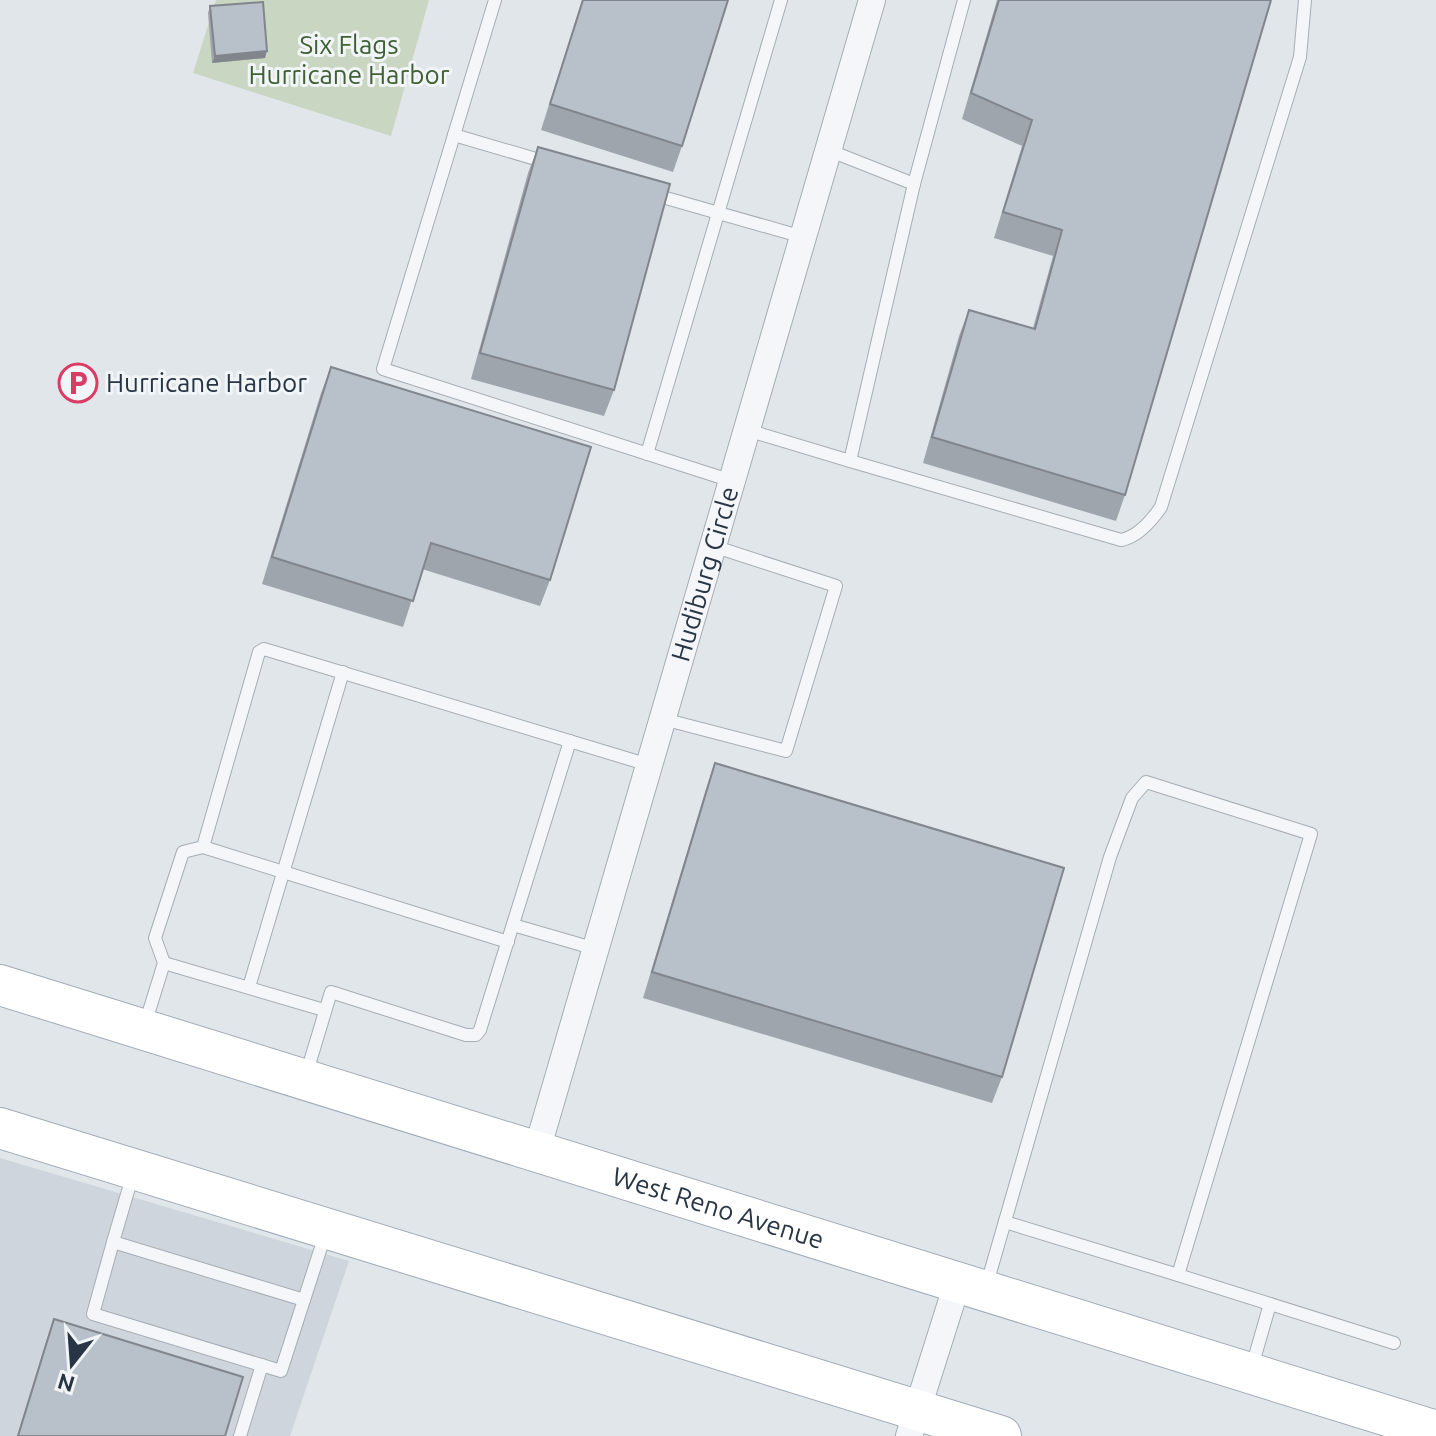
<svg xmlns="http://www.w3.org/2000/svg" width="1436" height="1436" font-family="Ubuntu,sans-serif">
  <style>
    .built { fill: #cfd5dd }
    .green { fill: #c9d6c1 }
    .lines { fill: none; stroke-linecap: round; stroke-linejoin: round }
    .service-casing { stroke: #a6adb6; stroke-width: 14 }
    .minor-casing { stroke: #a6adb6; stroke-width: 28 }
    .primary-casing { stroke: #9facb8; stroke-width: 42 }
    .service { stroke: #f4f6f9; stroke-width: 12 }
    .minor { stroke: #f4f6f9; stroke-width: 26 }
    .primary { stroke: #fff; stroke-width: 40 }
    .wall { fill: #9ea5ad }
    .shaded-wall { fill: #81868d }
    .building { fill: #b8c0c9; stroke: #81868d; stroke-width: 2 }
    .labels { text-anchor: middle; stroke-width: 6; stroke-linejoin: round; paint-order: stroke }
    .park-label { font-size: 26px; fill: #416134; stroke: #f1f5f8 }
    .poi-label { font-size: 26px; fill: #283544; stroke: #f1f5f8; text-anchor: start }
    .street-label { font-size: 26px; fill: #283544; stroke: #f1f5f8 }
  </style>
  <rect width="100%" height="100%" fill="#e1e6eb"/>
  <polygon class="built" points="0,1158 349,1261 290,1436 0,1436"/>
  <polygon class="green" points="216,0 429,0 391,136 193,73"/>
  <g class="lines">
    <defs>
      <g id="service">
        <polyline points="495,0 383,369 732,481"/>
        <polyline points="454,135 546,162"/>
        <polyline points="828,150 914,184"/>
        <polyline points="652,194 803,237"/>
        <polyline points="747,430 850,461 914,184 964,0"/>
        <polyline points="647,454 781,0"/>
        <path d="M850 461 1121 540C1137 537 1152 520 1161 507L1300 57 1305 0"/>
        <polyline points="663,719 786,751 836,586 713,546"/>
        <polyline points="203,847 508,942"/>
        <polyline points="513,925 596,949"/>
        <polyline points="164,963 324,1010"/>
        <polyline points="249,987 343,672"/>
        <polyline points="145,1024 164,963 155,938 183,852 203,847 259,652 264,649 649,765"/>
        <polyline points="306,1075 331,992 466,1035 476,1035 480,1030 570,741"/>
        <polyline points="133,1174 113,1242 304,1300 326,1232"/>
        <polyline points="1005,1222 1178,1275"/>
        <polyline points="113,1242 93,1314 281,1371 304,1300"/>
        <polyline points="986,1287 1110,857 1132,798 1146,782 1311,834 1178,1275 1394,1343"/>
        <polyline points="1251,1370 1270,1304"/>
        <polyline points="240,1436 262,1365"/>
      </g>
      <g id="minor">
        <path id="s1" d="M537 1150 872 0"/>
        <polyline points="909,1436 958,1281"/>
      </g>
      <g id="primary">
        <path id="s2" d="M0 985 1436 1431"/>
        <polyline points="0,1128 1001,1436"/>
      </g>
    </defs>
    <use href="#service" class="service-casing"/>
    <use href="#minor" class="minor-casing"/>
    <use href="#primary" class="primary-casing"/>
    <use href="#service" class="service"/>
    <use href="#minor" class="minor"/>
    <use href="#primary" class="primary"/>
  </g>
  <g class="wall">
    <polygon points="582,0 728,0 682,146 673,172 541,130"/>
    <polygon points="997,0 1271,0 1125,495 1116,521 923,463 959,336 969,310 1033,328 1053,256 994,238 1022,146 962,119"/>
    <polygon points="210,6 265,58 212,63 208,13"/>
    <polygon points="538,147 614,390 604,416 471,379 528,173"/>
    <polygon points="331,367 550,580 540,606 422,569 403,627 262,584 321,393"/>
    <polygon points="715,763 1002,1077 992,1103 643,998 706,789"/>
    <polygon points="54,1319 225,1436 17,1436 45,1345"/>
  </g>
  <polygon class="shaded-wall" points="267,51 265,58 212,63 215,56"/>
  <g class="building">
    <polygon points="583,0 728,0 682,146 550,104"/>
    <polygon points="999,0 1271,0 1125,495 932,437 969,310 1035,329 1062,230 1003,212 1032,120 971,93"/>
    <polygon points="263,2 267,51 215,56 210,6"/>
    <polygon points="538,147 670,184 614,390 480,353"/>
    <polygon points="331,367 591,447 550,580 431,543 413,601 272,557"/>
    <polygon points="715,763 1064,868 1002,1077 652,972"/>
    <polygon points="54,1319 243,1377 225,1436 18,1436"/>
  </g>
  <defs>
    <symbol id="parking-ring" viewBox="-11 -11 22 22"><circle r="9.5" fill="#f1f5f8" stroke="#da3c65" stroke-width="1.5"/><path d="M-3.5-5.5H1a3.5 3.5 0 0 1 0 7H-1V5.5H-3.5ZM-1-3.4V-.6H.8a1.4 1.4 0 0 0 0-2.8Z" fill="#da3c65"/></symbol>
  </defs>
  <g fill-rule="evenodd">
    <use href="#parking-ring" x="56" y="361" width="44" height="44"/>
  </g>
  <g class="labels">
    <g class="park-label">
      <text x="349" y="54">Six Flags<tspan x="349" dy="30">Hurricane Harbor</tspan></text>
    </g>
    <g class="poi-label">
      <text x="106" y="392">Hurricane Harbor</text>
    </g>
    <g class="street-label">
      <text dy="9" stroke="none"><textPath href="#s1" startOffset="600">Hudiburg Circle</textPath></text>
      <text dy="9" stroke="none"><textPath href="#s2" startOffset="752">West Reno Avenue</textPath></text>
    </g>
  </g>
  <g transform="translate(72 1364) rotate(197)" stroke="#f1f5f8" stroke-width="6" paint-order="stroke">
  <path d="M0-6L14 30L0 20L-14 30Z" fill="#283544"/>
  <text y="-12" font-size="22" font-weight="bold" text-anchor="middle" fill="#283544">N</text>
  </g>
</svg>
